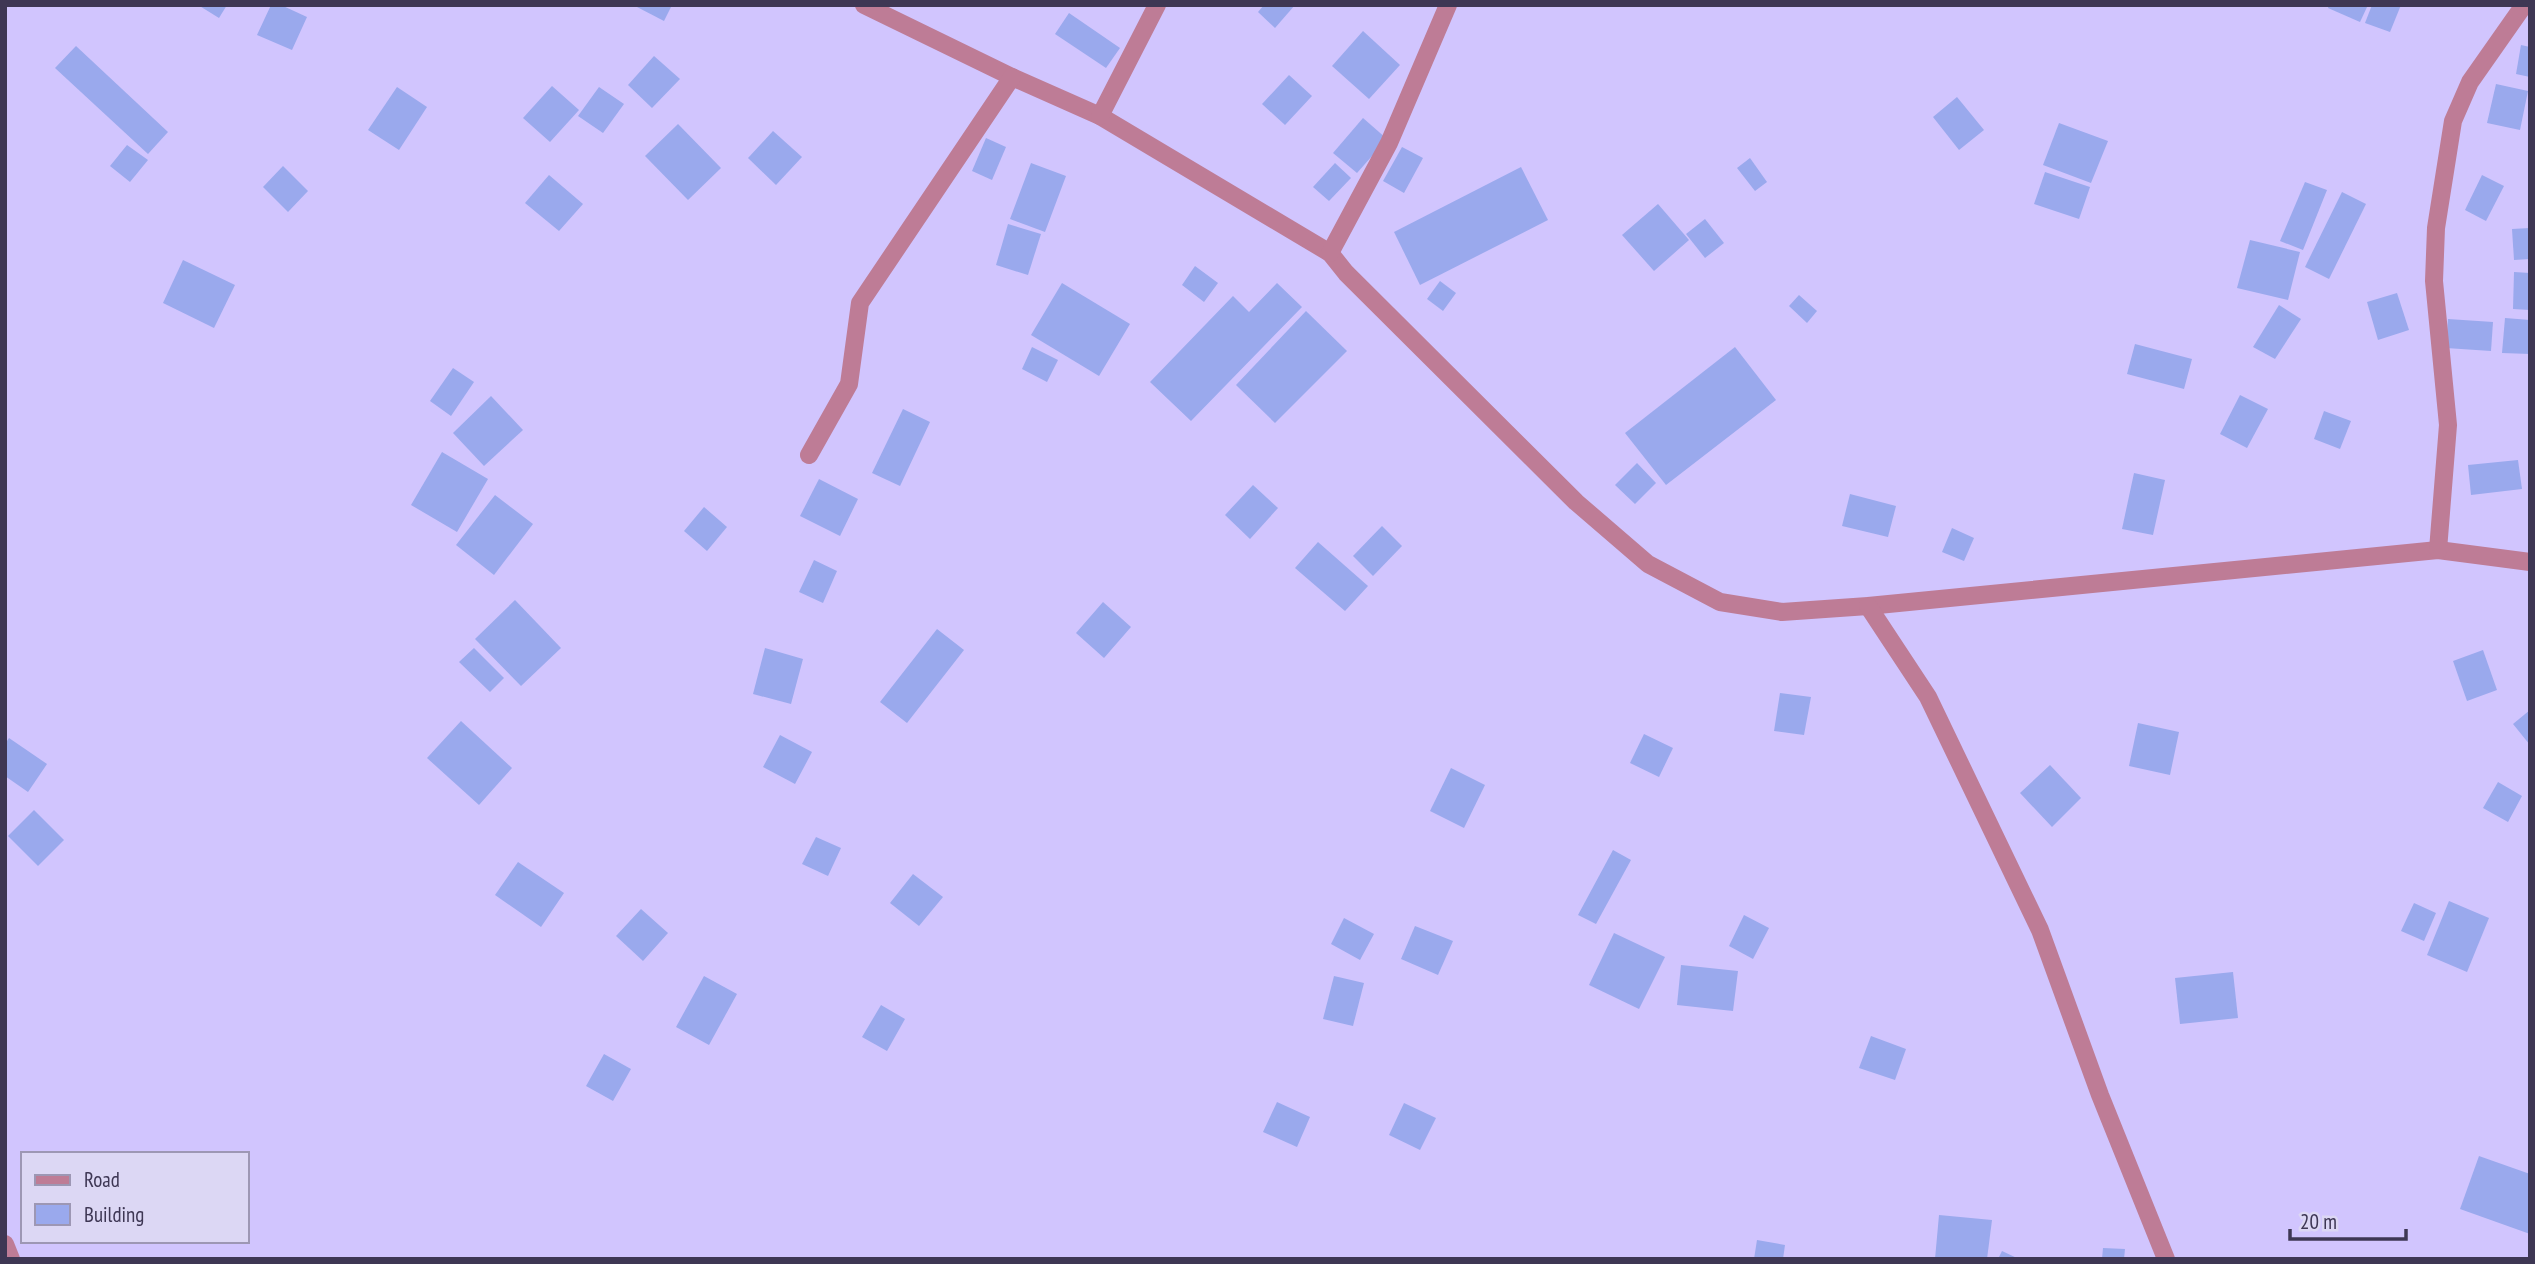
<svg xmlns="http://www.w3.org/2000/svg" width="2535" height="1264" font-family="'PT Sans Narrow',sans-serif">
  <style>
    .building { fill: #9aa9ed }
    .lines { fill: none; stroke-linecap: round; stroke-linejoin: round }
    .minor { stroke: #be7c96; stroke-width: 18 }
  </style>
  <rect width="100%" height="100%" fill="#d1c5fe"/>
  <g class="building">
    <polygon points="198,5 227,5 219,18"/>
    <polygon points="271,5 281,5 307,17 292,50 257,35"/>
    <polygon points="639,5 672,5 664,21 637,7"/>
    <polygon points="1264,5 1295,5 1275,28 1258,12"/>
    <polygon points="2329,5 2368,5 2360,22 2328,8"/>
    <polygon points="2372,5 2401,5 2390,32 2365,23"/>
    <polygon points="1069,13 1120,48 1106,68 1055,34"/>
    <polygon points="1363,31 1400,65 1369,99 1332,66"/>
    <polygon points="2521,45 2530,47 2530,77 2516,74"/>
    <polygon points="76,46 168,132 148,154 55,68"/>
    <polygon points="654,56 680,79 652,108 628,85"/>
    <polygon points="1289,75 1312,96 1285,125 1262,104"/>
    <polygon points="2496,84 2528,91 2520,130 2487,123"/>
    <polygon points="552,86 579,110 550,142 523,118"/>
    <polygon points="397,87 427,107 399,150 368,130"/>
    <polygon points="599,87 624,104 603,133 578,116"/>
    <polygon points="1957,97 1984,130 1959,150 1933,117"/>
    <polygon points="1363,118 1387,139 1357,173 1333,153"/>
    <polygon points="2059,123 2108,141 2091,183 2043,165"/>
    <polygon points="678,124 721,168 688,200 645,156"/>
    <polygon points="773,131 802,157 776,185 748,158"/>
    <polygon points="986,138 1006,147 992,180 972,171"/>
    <polygon points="127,145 148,160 130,182 110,166"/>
    <polygon points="1402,147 1423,158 1404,193 1383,181"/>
    <polygon points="1750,158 1767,182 1755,191 1737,168"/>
    <polygon points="1031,163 1066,176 1045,232 1010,219"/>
    <polygon points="1335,163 1351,178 1329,201 1313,187"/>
    <polygon points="283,166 308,191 288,212 263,187"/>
    <polygon points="1521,167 1548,220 1420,285 1394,232"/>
    <polygon points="2045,172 2090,187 2079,219 2034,204"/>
    <polygon points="549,175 583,204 559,231 525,203"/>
    <polygon points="2482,175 2504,186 2486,221 2465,210"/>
    <polygon points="2305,182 2327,190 2303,250 2280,241"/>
    <polygon points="2342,192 2366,204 2329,279 2305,267"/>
    <polygon points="1658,204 1689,240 1654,271 1622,235"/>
    <polygon points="1705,219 1724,243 1705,258 1686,234"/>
    <polygon points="1008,224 1041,234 1028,275 996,265"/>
    <polygon points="2530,228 2530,259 2514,260 2512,229"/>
    <polygon points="2250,240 2300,252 2288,300 2237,288"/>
    <polygon points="183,260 235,285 214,328 163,303"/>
    <polygon points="1195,266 1218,283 1204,302 1182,285"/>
    <polygon points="2514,272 2530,273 2530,310 2513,309"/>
    <polygon points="1440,281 1456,293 1443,311 1427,299"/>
    <polygon points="1062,283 1130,324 1099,376 1031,335"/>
    <polygon points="1277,283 1302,307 1191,421 1150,382 1233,296 1249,312"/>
    <polygon points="2397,293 2409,330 2378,340 2367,302"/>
    <polygon points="1799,295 1817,311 1807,323 1789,306"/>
    <polygon points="2279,305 2301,319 2275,359 2253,347"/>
    <polygon points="1306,311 1347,351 1275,423 1236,385"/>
    <polygon points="2505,318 2530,320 2530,354 2502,353"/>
    <polygon points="2448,319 2493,322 2491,351 2446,348"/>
    <polygon points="2135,344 2192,359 2184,389 2127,374"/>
    <polygon points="1032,347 1058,360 1047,382 1022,369"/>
    <polygon points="1735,347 1776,400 1666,485 1625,433"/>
    <polygon points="453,368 474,382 451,416 430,401"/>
    <polygon points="2240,395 2268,409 2247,448 2220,434"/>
    <polygon points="491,396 523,430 484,466 453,433"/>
    <polygon points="903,409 930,422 900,486 872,473"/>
    <polygon points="2324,411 2351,421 2340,449 2314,439"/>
    <polygon points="442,452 488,479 457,532 411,505"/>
    <polygon points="2518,460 2522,489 2471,495 2468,465"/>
    <polygon points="1637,463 1656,483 1635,504 1615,485"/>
    <polygon points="2134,473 2165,480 2153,535 2122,529"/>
    <polygon points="819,479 858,499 840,536 800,516"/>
    <polygon points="1253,485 1278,508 1250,539 1225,515"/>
    <polygon points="1850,494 1896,506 1888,537 1842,526"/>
    <polygon points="495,495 533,524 494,575 456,545"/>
    <polygon points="704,507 727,527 707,551 684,531"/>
    <polygon points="1382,526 1402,546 1373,576 1353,556"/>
    <polygon points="1952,528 1974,538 1964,561 1942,552"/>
    <polygon points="1318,542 1368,586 1345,611 1295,568"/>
    <polygon points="814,560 837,571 823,603 799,592"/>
    <polygon points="515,600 561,648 521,686 475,639"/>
    <polygon points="1103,602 1131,627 1104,658 1076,633"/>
    <polygon points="937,629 964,650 907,723 880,702"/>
    <polygon points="474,648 504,678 490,692 459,662"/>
    <polygon points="765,648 803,659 791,704 753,694"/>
    <polygon points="2483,650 2497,690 2467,701 2453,661"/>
    <polygon points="1780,693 1811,697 1804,735 1774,731"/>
    <polygon points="2530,710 2530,745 2513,724"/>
    <polygon points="461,721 512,768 479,805 427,758"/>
    <polygon points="2138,723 2179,732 2170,775 2129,766"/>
    <polygon points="1644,734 1673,748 1659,777 1630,763"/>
    <polygon points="780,735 812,752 795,784 763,767"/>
    <polygon points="9,738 47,764 28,792 5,776 5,744"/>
    <polygon points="2050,765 2081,798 2052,827 2020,793"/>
    <polygon points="1451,768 1485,785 1464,828 1430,811"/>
    <polygon points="2498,782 2522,796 2508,822 2483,808"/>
    <polygon points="34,810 64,840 38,866 8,836"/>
    <polygon points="816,837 841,848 828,876 802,864"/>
    <polygon points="1613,850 1631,860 1596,924 1578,915"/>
    <polygon points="518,862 564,893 541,927 495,895"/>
    <polygon points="913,874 943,897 919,926 890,903"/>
    <polygon points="2449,901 2489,918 2467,972 2427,955"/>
    <polygon points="2414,903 2436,913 2424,941 2401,931"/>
    <polygon points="641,909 668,933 643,961 616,936"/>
    <polygon points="1744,915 1769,928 1753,959 1729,946"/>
    <polygon points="1344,918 1374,934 1360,960 1331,944"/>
    <polygon points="1415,926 1453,941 1438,975 1401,959"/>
    <polygon points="1614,933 1665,957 1639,1009 1589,985"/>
    <polygon points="1681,965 1738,971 1733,1011 1677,1005"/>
    <polygon points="2233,972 2238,1018 2180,1024 2175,978"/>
    <polygon points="704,976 737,994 709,1045 676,1027"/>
    <polygon points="1334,976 1364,983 1353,1026 1323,1019"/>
    <polygon points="881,1005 905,1019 887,1051 862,1037"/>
    <polygon points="1871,1036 1906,1049 1895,1080 1859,1068"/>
    <polygon points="604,1054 631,1069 613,1101 586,1086"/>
    <polygon points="1277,1102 1310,1117 1297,1147 1263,1132"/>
    <polygon points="1404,1103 1436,1118 1420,1150 1389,1135"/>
    <polygon points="2479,1156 2530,1174 2530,1234 2460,1209"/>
    <polygon points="1939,1215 1992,1220 1987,1259 1935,1259"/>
    <polygon points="1757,1240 1785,1245 1783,1259 1754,1259"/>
    <polygon points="2103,1248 2125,1249 2124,1259 2102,1259"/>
    <polygon points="2002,1251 2019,1259 1998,1259"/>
  </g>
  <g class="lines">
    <g class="minor">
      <polyline points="864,5 1012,77 1100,116 1330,253 1346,273 1576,502 1648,564 1720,602 1782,612 1868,606 2438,550 2530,562"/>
      <polyline points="1100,116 1157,5"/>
      <polyline points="1330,253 1389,143 1448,5"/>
      <polyline points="809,455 849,384 860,303 1012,77"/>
      <polyline points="2438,550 2448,425 2434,281 2436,228 2453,121 2470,82 2524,5"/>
      <polyline points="1868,606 1928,697 2040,930 2100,1095 2166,1259"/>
      <polyline points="5,1244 11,1259"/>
    </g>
  </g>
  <rect width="2535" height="1264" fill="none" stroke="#3e3754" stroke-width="14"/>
  <rect x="21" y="1152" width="228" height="91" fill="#dcd7f4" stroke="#9d97b4" stroke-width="2"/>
  <rect x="35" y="1175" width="35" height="10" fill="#be7c96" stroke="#9d97b4" stroke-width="2"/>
  <text x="84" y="1187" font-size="21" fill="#3e3754">Road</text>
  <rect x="35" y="1204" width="35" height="21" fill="#9aa9ed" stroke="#9d97b4" stroke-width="2"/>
  <text x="84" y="1222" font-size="21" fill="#3e3754">Building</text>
  <path d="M2290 1229v10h116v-10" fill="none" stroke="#3e3754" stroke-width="3.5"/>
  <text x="2300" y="1229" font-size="21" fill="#3e3754" stroke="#dcd7f4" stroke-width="5" paint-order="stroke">20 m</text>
</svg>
